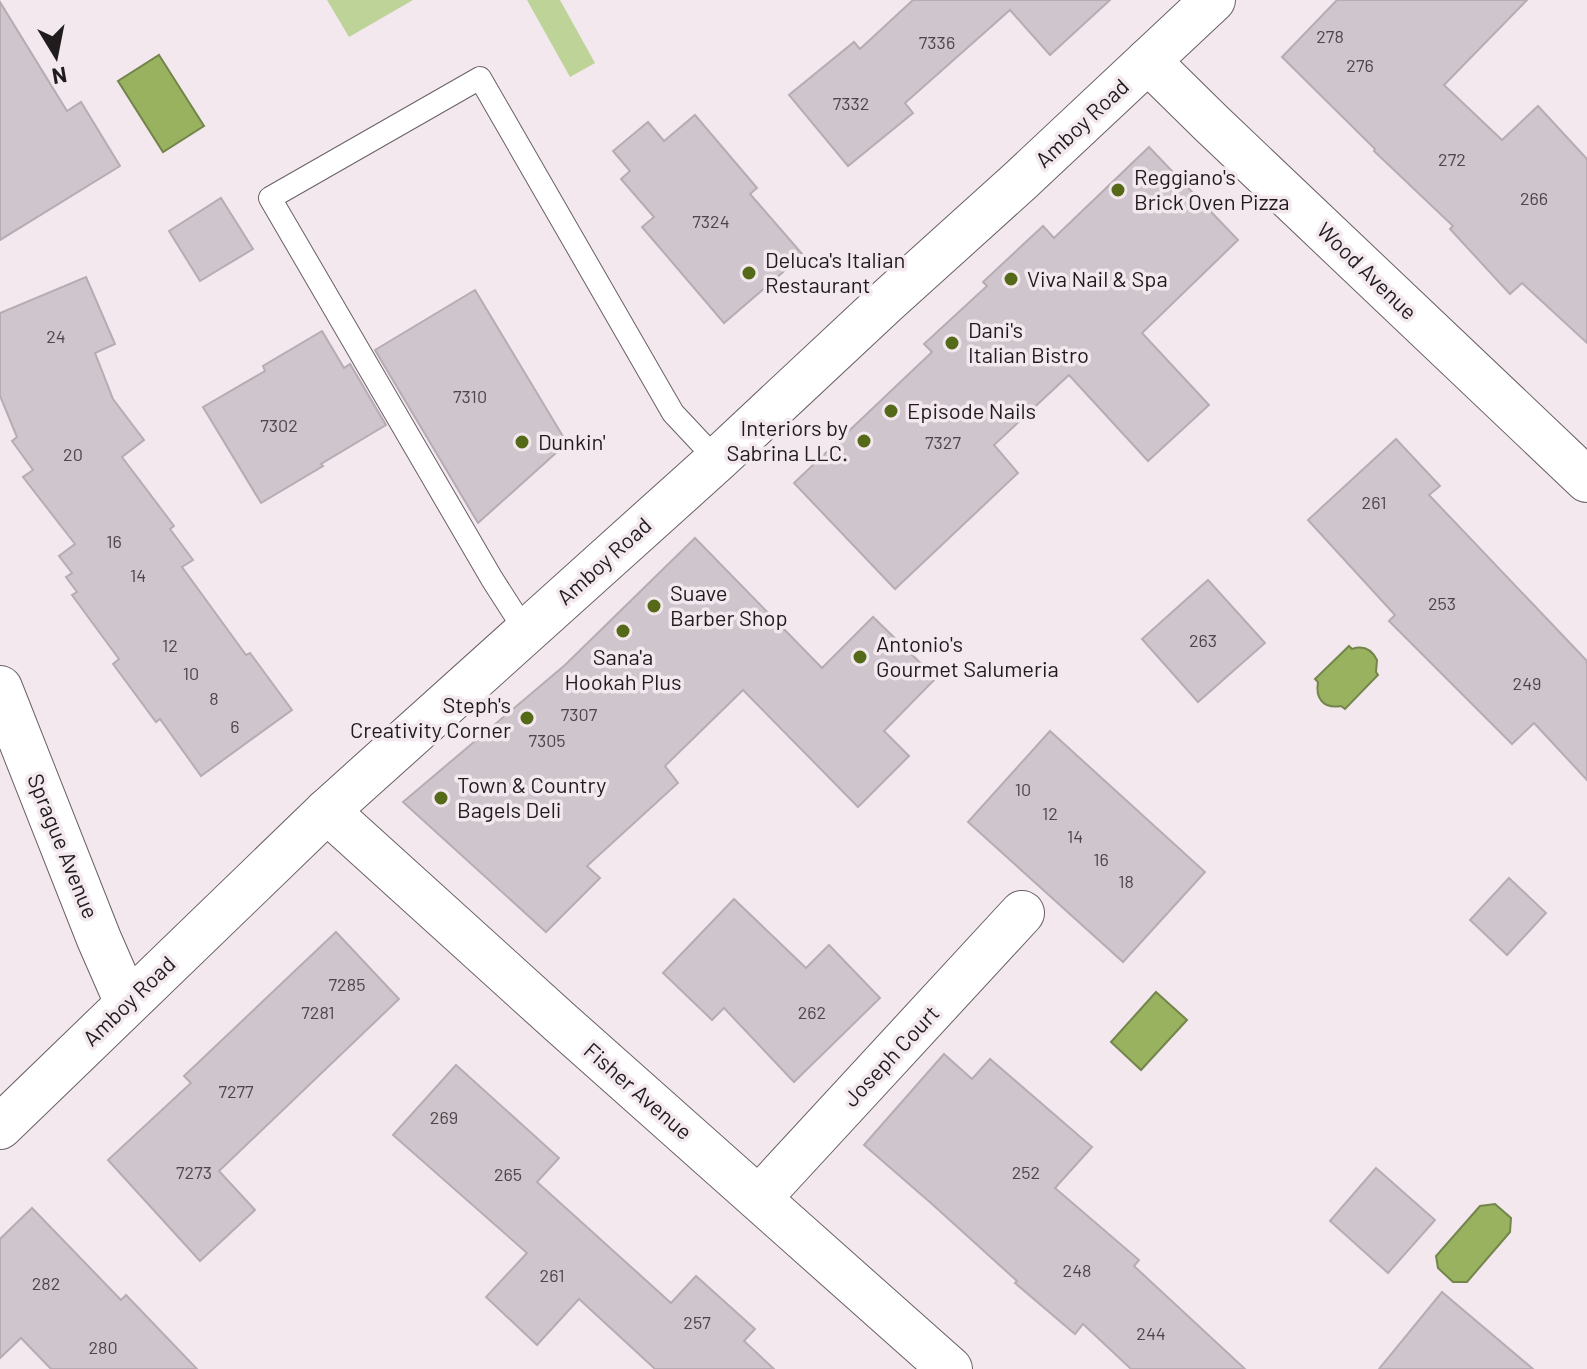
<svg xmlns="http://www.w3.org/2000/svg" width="1587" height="1369" font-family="Barlow,sans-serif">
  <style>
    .green { fill: #bed398 }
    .water { fill: #98b260; stroke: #74854c; stroke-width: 2 }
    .building { fill: #cfc5cc; stroke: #b6acb3; stroke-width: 2 }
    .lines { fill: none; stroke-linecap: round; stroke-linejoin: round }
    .lane-casing { stroke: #696066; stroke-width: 24 }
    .street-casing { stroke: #696066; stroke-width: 46 }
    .secondary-casing { stroke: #696066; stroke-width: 46 }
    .lane { stroke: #fff; stroke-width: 22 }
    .street { stroke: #fff; stroke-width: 44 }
    .secondary { stroke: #fff; stroke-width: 44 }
    .poi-dot { fill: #556a19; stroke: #f2e8ee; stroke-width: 3 }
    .labels { text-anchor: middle; stroke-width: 7; stroke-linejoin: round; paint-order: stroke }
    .number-label { font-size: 18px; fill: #4c464a }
    .street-label { font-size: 22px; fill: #201c1e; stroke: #f2e8ee }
    .poi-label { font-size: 22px; fill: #201c1e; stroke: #f2e8ee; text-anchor: start }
  </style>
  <rect width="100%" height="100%" fill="#f2e8ee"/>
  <g class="green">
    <polygon points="327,0 413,0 349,37"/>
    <polygon points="527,0 560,0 595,63 570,77"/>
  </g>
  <g class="water">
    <polygon points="159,55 204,126 163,152 118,81"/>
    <path d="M1349 646 1352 649C1364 645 1372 650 1377 660L1376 672 1378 675 1345 709 1341 706C1324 709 1315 699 1318 682L1315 679Z"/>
    <polygon points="1156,992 1187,1020 1141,1070 1111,1042"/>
    <polygon points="1495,1204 1511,1218 1510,1232 1467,1282 1453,1282 1438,1268 1436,1256 1480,1206"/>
  </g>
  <g class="building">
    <polygon points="913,0 1110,0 1050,55 1010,10 905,103 913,113 848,166 789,95 854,42 860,49"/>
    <polygon points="1337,0 1527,0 1444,85 1502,140 1538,106 1587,159 1587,343 1522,283 1510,294 1450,229 1453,226 1374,151 1375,149 1282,57"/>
    <polygon points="0,2 67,111 81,102 120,166 0,240"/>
    <polygon points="695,115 757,188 750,194 803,255 724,323 642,227 654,217 621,179 630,171 613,151 648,122 664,141"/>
    <polygon points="1149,147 1238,240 1142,333 1209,405 1148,461 1069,375 994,445 1018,473 895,589 794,483 932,352 924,344 987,286 983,282 1043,226 1054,238"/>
    <polygon points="221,198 253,249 200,281 169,231"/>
    <polygon points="86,277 115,344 95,353 113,399 144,440 122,457 174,526 170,529 193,560 182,567 246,655 250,653 292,710 201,776 160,719 156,722 113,664 119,659 72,595 77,592 66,577 72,573 59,556 75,544 23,477 33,470 12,441 17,437 0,396 0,313"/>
    <polygon points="475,290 567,443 478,523 375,350"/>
    <polygon points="322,331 344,368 350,364 386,425 321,464 323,466 261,503 203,407 265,371 263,366"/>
    <polygon points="1396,439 1440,486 1429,495 1587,661 1587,780 1534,723 1512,744 1389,621 1395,615 1308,520"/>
    <polygon points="695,538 822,668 873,617 936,678 884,731 909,756 858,807 743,690 665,766 678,783 587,866 600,878 546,932 403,802 565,665"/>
    <polygon points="1208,580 1265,643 1198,702 1142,639"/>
    <polygon points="1050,731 1205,872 1123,962 968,822"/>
    <polygon points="1509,878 1546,913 1507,955 1470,920"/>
    <polygon points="734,899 806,968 829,945 880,998 794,1082 724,1008 712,1020 663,973"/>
    <polygon points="336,932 399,999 219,1171 255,1210 200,1261 108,1160 191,1083 184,1076"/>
    <polygon points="944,1054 972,1079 990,1059 1092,1147 1055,1188 1139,1260 1134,1266 1245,1369 1131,1369 1083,1324 1075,1334 1015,1283 1017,1281 932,1204 864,1145"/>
    <polygon points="456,1065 559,1158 537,1182 671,1303 696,1276 755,1329 744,1341 774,1369 655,1369 579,1299 537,1345 486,1297 527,1253 393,1135"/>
    <polygon points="1376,1168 1435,1220 1388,1273 1330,1221"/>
    <polygon points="32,1208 121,1300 126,1295 197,1369 51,1369 21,1338 0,1358 0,1239"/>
    <polygon points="1442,1292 1533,1369 1379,1369"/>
  </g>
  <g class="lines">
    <defs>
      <polyline id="lane" points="526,632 492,579 270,198 480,78 673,413 717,460"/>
      <g id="street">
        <polyline points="1148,61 1211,123 1587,480"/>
        <polyline points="0,688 99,939 127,1003"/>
        <polyline points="327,811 561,1023 950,1369"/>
        <polyline points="759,1198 1022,913"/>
      </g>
      <polyline id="secondary" points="0,1127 327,811 717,460 886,302 1021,180 1213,0"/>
    </defs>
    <use href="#lane" class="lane-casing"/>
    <use href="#street" class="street-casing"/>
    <use href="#secondary" class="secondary-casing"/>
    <use href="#lane" class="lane"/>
    <use href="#street" class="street"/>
    <use href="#secondary" class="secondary"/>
  </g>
  <g class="poi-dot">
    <circle cx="1118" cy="190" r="8"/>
    <circle cx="749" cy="273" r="8"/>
    <circle cx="1011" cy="279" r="8"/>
    <circle cx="952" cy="343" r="8"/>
    <circle cx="891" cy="411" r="8"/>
    <circle cx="864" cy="441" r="8"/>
    <circle cx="522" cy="442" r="8"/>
    <circle cx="654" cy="606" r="8"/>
    <circle cx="623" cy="631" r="8"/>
    <circle cx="860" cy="657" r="8"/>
    <circle cx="527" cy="718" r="8"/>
    <circle cx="441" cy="798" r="8"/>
  </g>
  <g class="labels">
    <g class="number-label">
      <text x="1330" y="43">278</text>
      <text x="937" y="49">7336</text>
      <text x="1360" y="72">276</text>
      <text x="851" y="110">7332</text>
      <text x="1452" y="166">272</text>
      <text x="1534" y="205">266</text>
      <text x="711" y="228">7324</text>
      <text x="56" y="343">24</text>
      <text x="470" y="403">7310</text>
      <text x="279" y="432">7302</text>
      <text x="943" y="449">7327</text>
      <text x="73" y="461">20</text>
      <text x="1374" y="509">261</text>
      <text x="114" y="548">16</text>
      <text x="138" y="582">14</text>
      <text x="1442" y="610">253</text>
      <text x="1203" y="647">263</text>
      <text x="170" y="652">12</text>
      <text x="191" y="680">10</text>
      <text x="1527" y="690">249</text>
      <text x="214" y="705">8</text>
      <text x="579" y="721">7307</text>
      <text x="235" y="733">6</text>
      <text x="547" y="747">7305</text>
      <text x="1023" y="796">10</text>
      <text x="1050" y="820">12</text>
      <text x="1075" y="843">14</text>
      <text x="1101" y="866">16</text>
      <text x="1126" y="888">18</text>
      <text x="347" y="991">7285</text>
      <text x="318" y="1019">7281</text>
      <text x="812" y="1019">262</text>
      <text x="236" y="1098">7277</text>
      <text x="444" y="1124">269</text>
      <text x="194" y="1179">7273</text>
      <text x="1026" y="1179">252</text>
      <text x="508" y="1181">265</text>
      <text x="1077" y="1277">248</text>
      <text x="552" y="1282">261</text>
      <text x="46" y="1290">282</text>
      <text x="697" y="1329">257</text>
      <text x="1151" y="1340">244</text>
      <text x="103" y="1354">280</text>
    </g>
    <g class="street-label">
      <text transform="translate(1082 123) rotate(-43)" y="8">Amboy Road</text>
      <text transform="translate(1367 271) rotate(44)" y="8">Wood Avenue</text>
      <text transform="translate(604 561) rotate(-42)" y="8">Amboy Road</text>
      <text transform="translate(63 846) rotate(68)" y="8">Sprague Avenue</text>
      <text transform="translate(129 1001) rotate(-44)" y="8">Amboy Road</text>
      <text transform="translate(891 1056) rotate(-47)" y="8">Joseph Court</text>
      <text transform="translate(638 1091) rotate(41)" y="8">Fisher Avenue</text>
    </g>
    <g class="poi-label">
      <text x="1134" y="185">Reggiano's<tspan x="1134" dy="25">Brick Oven Pizza</tspan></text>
      <text x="765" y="268">Deluca's Italian<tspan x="765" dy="25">Restaurant</tspan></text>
      <text x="1027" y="287">Viva Nail &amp; Spa</text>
      <text x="968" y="338">Dani's<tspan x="968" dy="25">Italian Bistro</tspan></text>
      <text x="907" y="419">Episode Nails</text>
      <text x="848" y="436" text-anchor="end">Interiors by<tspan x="848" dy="25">Sabrina LLC.</tspan></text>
      <text x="538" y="450">Dunkin'</text>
      <text x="670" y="601">Suave<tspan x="670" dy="25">Barber Shop</tspan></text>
      <text x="876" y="652">Antonio's<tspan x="876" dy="25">Gourmet Salumeria</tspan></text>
      <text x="623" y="665" text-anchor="middle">Sana'a<tspan x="623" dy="25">Hookah Plus</tspan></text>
      <text x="511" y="713" text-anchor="end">Steph's<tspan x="511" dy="25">Creativity Corner</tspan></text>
      <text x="457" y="793">Town &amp; Country<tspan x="457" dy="25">Bagels Deli</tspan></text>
    </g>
  </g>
  <g transform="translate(56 56) rotate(170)" stroke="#f2e8ee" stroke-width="6" paint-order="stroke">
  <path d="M0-6L14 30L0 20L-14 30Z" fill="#201c1e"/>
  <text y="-12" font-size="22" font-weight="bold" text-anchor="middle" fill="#201c1e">N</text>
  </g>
</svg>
